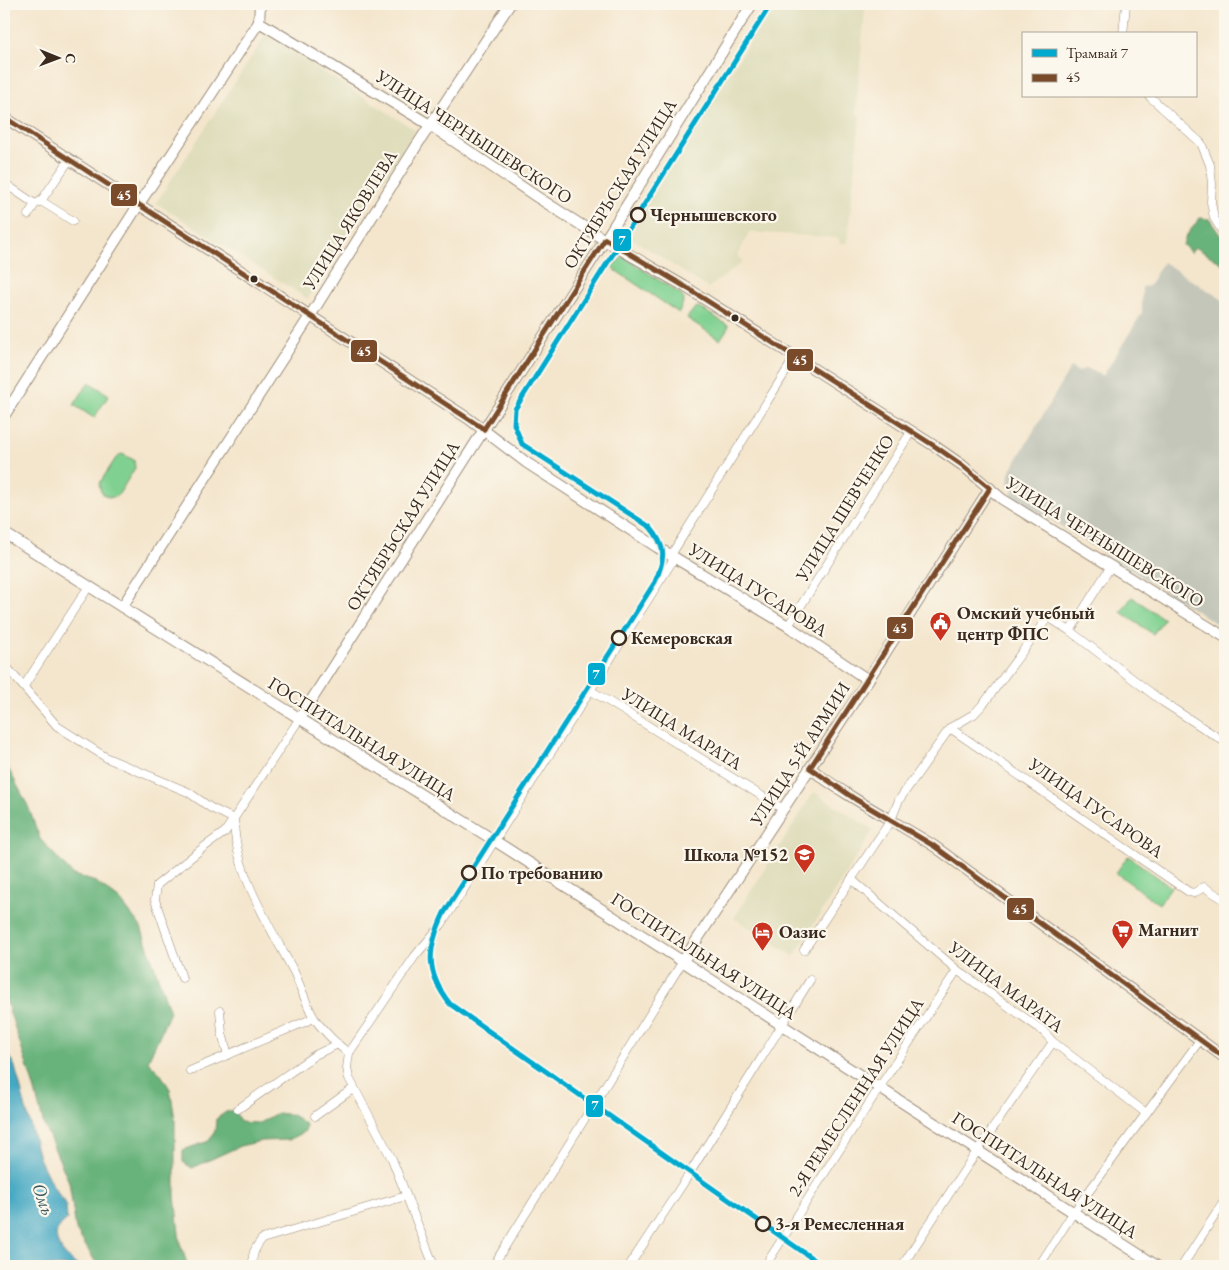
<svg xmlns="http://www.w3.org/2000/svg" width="1229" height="1270" font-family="'EB Garamond',serif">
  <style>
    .built { fill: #dfddbb }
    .industrial { fill: #c3c6b9 }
    .green { fill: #80d191; stroke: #5e7e58 }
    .forest { fill: #68b37b; stroke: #526e4c }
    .water { fill: #44a8c3; stroke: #406970 }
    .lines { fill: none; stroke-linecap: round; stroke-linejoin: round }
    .street-casing { stroke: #988876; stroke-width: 9 }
    .secondary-casing { stroke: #988876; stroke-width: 12 }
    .street { stroke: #fff; stroke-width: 8 }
    .secondary { stroke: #fff; stroke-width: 10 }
    .bus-1-casing { stroke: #fbf7ec; stroke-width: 9 }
    .bus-1 { stroke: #7a4b2a; stroke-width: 5 }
    .tram-1-casing { stroke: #fbf7ec; stroke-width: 9 }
    .tram-1 { stroke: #00a9ce; stroke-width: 5 }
    .stop-dot { fill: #fbf7ec; stroke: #3b2a1e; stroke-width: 2.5 }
    .bus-dot { fill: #3b2a1e; stroke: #fbf7ec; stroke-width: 2 }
    .labels { text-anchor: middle; stroke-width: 4.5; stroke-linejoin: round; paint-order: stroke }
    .street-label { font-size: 18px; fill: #3b2a1e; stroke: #fbf7ec }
    .stop-label { font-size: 18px; font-weight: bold; fill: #3b2a1e; stroke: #fbf7ec; text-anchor: start }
    .poi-label { font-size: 18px; font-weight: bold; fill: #3b2a1e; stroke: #fbf7ec; text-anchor: start }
    .water-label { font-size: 19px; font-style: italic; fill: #3f5c60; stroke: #fbf7ec }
    .line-badge { stroke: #fbf7ec; stroke-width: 2 }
    .badge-label { font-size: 14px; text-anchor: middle; font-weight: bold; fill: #fff }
  </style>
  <rect width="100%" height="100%" fill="#fbf7ec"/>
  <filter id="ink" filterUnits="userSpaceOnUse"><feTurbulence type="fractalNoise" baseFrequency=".02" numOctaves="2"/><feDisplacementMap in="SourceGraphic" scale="10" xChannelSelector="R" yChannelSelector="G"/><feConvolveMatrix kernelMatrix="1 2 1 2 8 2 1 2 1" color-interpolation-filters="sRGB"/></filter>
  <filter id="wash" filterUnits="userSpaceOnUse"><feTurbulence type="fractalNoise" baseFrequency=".0096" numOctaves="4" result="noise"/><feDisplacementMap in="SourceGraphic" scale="20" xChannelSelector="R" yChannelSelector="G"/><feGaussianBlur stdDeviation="1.12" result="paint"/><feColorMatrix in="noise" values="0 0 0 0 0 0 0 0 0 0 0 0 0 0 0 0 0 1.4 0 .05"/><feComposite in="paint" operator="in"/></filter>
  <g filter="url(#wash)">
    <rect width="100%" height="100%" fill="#f4e6cd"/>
    <g class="built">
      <polygon points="774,4 848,4 865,9 856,112 860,116 847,243 839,243 839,238 749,232 738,256 743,262 708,288 627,235"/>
      <polygon points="266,35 415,130 308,299 156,203"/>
      <polygon points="814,792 873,830 794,956 734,918"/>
    </g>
    <polygon class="industrial" points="1163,262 1223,300 1225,297 1225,629 1011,495 1013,490 1008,485 1009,473 1071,367 1078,372 1086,368 1103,376 1142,313 1142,287 1149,286"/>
    <g class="green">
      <polygon points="624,257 680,294 684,299 679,313 612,268 617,261"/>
      <polygon points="699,307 729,326 720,340 687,318 695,308"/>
      <polygon points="89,382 109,395 94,418 74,405"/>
      <path d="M122 454 134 460 135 468 119 494C112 500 106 497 101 492L99 484 116 458Z"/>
      <polygon points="1132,597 1164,619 1153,634 1121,612"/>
      <polygon points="1128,856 1171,887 1159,904 1116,873"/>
    </g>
    <g class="forest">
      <polygon points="1200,218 1209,219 1225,242 1225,265 1195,247 1191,253 1183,245 1186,236"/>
      <polygon points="4,764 7,766 28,806 40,839 73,875 96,882 120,900 141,927 170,1012 148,1061 160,1073 170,1089 175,1119 175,1196 180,1243 188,1266 98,1266 76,1230 69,1182 44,1125 33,1084 5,997"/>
      <polygon points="234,1110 240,1122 259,1123 277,1113 293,1115 306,1125 305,1131 289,1140 262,1141 240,1146 192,1168 183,1162 183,1150 209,1141 215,1131 216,1119 226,1112"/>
    </g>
    <path class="water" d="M4 1044 15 1067 39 1158 51 1183 66 1205 67 1220C44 1234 63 1255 78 1266H4Z"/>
  </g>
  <g filter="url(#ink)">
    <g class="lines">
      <defs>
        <g id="street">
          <polyline points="1123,34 1126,4"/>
          <polyline points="1149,96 1201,143 1210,165 1212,184 1211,202 1214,218 1225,236"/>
          <polyline points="4,183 35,204 41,201 70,159"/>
          <polyline points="41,201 73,221"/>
          <polyline points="28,215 35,204"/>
          <polyline points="671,555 795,357"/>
          <polyline points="788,626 911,432"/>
          <polyline points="1070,631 1111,566"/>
          <path d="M4 664 57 726 107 758 188 792 211 808 234 819C234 872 270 926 294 972 301 987 306 1004 314 1018 322 1029 338 1046 349 1053L347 1068 349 1078 392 1159 434 1266"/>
          <polyline points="24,686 89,586"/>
          <polyline points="590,690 783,809"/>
          <polyline points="950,728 1189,892 1194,893 1204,887 1225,900"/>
          <polyline points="851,879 957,970 1042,1030 1053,1042 1146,1113"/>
          <polyline points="804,950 891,820 899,800 950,728 974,714 985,702 1048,617 1070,631 1163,702 1225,742"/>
          <polyline points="182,978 155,900 157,885 204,847 225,832 300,718"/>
          <polyline points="220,1011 222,1033 228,1055"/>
          <polyline points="349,1053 415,956 441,925 675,557"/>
          <polyline points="190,1071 314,1018"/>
          <polyline points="238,1109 315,1055 338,1044"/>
          <polyline points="315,1116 354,1088"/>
          <path d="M253 1266C251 1255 255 1248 262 1239L406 1196"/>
          <polyline points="493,1266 683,961"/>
          <polyline points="629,1266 686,1179 810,980"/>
          <polyline points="765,1266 879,1088 957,970"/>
          <polyline points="902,1266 977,1151 1053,1042"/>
          <polyline points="1039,1266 1073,1213 1200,1040"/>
          <polyline points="1182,1266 1225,1200"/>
        </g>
        <g id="secondary">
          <polyline points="259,22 430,125 537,197 611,244 684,286 936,447 962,465 1002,499 1225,637"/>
          <polyline points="4,117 469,419 527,463 657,547 788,626 868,680"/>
          <polyline points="4,416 139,204 259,22 260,4"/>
          <polyline points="4,533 492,839 1157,1266"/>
          <polyline points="122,607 310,316 417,145 510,4"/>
          <polyline points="300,718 612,229 752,4"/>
          <path d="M810 768C848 798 893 820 934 846L1225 1058"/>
          <polyline points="683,961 868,680 990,488"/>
        </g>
      </defs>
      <use href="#street" class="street-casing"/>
      <use href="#secondary" class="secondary-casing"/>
      <use href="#street" class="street"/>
      <use href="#secondary" class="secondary"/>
      <defs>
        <g id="bus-1">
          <polyline points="4,117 484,429"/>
          <polyline points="605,239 684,286 936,447 962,465 990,488"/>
          <polyline points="484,429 605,239"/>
          <polyline points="810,768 855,799 934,846 1225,1058"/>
          <polyline points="810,768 990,488"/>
        </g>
      </defs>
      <use href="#bus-1" class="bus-1-casing"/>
      <use href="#bus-1" class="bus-1"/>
      <defs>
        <path id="tram-1" d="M771 4 515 409 514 424 522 444 650 527C667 547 665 559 655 582L444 913C427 949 425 972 450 1004L823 1266"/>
      </defs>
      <use href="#tram-1" class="tram-1-casing"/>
      <use href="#tram-1" class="tram-1"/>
    </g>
  </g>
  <defs>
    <symbol id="civic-pin" viewBox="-11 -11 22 30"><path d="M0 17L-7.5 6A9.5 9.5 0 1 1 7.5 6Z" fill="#c8321e" stroke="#fbf7ec"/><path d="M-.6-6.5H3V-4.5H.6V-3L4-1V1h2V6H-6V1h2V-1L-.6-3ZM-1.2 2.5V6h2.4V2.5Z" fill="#fff"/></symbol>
    <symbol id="school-pin" viewBox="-11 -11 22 30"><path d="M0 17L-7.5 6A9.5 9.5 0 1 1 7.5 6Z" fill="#c8321e" stroke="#fbf7ec"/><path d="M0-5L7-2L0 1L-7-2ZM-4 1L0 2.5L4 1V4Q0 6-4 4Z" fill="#fff"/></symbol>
    <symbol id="supermarket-pin" viewBox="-11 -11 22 30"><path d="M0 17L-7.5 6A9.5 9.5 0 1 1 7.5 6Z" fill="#c8321e" stroke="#fbf7ec"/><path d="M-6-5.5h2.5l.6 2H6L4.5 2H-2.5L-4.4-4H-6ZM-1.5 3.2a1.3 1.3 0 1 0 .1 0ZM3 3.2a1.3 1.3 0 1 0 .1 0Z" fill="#fff"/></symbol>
    <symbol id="hotel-pin" viewBox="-11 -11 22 30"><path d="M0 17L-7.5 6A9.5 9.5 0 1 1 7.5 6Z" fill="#c8321e" stroke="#fbf7ec"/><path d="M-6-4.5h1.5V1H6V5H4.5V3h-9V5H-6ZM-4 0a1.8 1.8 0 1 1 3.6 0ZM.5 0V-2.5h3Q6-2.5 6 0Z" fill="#fff"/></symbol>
  </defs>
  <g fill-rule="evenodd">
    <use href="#civic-pin" x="928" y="610" width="25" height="34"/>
    <use href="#school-pin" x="792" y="842" width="25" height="34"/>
    <use href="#supermarket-pin" x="1110" y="918" width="25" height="34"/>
    <use href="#hotel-pin" x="750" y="920" width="25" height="34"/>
  </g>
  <g class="stop-dot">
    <circle cx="638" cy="215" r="7"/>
    <circle cx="619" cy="638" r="7"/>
    <circle cx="469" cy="873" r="7"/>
    <circle cx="763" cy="1224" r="7"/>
  </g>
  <g class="bus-dot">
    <circle cx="254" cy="279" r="4.5"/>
    <circle cx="735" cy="318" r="4.5"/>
  </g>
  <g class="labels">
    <g class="street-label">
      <text transform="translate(474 137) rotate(33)" y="6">УЛИЦА ЧЕРНЫШЕВСКОГО</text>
      <text transform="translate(620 184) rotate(-58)" y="6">ОКТЯБРЬСКАЯ УЛИЦА</text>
      <text transform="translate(350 220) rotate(-58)" y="6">УЛИЦА ЯКОВЛЕВА</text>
      <text transform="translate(845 508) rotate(-58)" y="6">УЛИЦА ШЕВЧЕНКО</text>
      <text transform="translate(403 526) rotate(-58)" y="6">ОКТЯБРЬСКАЯ УЛИЦА</text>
      <text transform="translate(1105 542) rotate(32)" y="6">УЛИЦА ЧЕРНЫШЕВСКОГО</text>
      <text transform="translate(758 590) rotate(32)" y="6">УЛИЦА ГУСАРОВА</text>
      <text transform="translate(682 729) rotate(32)" y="6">УЛИЦА МАРАТА</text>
      <text transform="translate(362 739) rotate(32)" y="6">ГОСПИТАЛЬНАЯ УЛИЦА</text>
      <text transform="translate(800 754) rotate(-57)" y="6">УЛИЦА 5-Й АРМИИ</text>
      <text transform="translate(1096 808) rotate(35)" y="6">УЛИЦА ГУСАРОВА</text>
      <text transform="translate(704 956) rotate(33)" y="6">ГОСПИТАЛЬНАЯ УЛИЦА</text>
      <text transform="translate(1006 987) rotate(37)" y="6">УЛИЦА МАРАТА</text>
      <text transform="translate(856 1097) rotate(-57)" y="6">2-Я РЕМЕСЛЕННАЯ УЛИЦА</text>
      <text transform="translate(1045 1175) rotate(33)" y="6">ГОСПИТАЛЬНАЯ УЛИЦА</text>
    </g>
    <g class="stop-label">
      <text x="650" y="221">Чернышевского</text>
      <text x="631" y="644">Кемеровская</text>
      <text x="481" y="879">По требованию</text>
      <text x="775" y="1230">3-я Ремесленная</text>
    </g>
    <g class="poi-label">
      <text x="957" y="619">Омский учебный<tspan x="957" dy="21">центр ФПС</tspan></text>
      <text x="788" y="861" text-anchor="end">Школа №152</text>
      <text x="1138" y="936">Магнит</text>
      <text x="779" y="938">Оазис</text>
    </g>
    <g class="water-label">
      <text transform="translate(44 1199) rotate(71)" y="7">Омь</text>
    </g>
  </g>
  <g class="line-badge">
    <rect x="110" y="183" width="28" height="24" rx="5" fill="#7a4b2a"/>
    <rect x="612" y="228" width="20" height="24" rx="5" fill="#00a9ce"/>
    <rect x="350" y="339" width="28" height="24" rx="5" fill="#7a4b2a"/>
    <rect x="786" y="348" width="28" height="24" rx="5" fill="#7a4b2a"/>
    <rect x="886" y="616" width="28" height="24" rx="5" fill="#7a4b2a"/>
    <rect x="587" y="662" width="19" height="24" rx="5" fill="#00a9ce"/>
    <rect x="1006" y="897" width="29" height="24" rx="5" fill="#7a4b2a"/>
    <rect x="585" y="1094" width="19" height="24" rx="5" fill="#00a9ce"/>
  </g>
  <g class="badge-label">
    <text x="124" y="200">45</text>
    <text x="622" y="245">7</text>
    <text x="364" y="356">45</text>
    <text x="800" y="365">45</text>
    <text x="900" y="633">45</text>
    <text x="596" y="679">7</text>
    <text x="1020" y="914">45</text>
    <text x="595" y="1110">7</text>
  </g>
  <rect width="1229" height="1270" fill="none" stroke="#fbf7ec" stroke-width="20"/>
  <rect x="1022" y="32" width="175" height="65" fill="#fbf7ec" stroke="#aea59a"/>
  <rect x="1032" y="49" width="25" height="8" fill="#00a9ce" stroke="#aea59a"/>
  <text x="1066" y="58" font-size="15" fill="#3b2a1e">Трамвай 7</text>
  <rect x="1032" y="74" width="25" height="8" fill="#7a4b2a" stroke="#aea59a"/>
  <text x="1066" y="82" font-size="15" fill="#3b2a1e">45</text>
  <g transform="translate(58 58) rotate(91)" stroke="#fbf7ec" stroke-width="4" paint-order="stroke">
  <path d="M0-4L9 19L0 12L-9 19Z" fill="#3b2a1e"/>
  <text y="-8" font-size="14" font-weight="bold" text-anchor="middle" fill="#3b2a1e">С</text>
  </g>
</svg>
